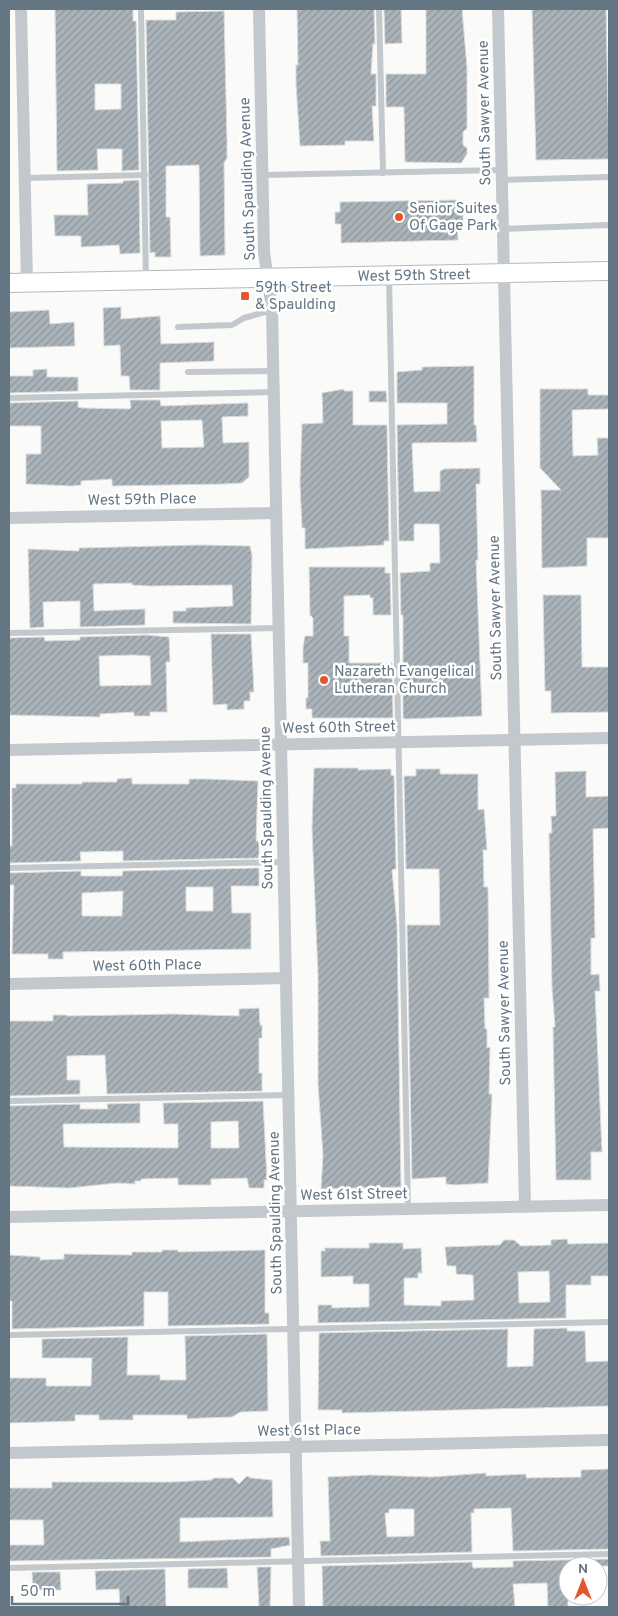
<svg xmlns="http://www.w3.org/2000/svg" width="618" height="1616" font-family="Overpass,sans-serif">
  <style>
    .building { fill: url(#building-hatch); stroke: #dcdcda; fill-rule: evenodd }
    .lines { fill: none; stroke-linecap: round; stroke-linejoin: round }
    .secondary-casing { stroke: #b3babf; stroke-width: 20 }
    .lane { stroke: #c3c8cc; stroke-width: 6 }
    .street { stroke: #c3c8cc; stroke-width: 12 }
    .secondary { stroke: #fff; stroke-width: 18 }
    .poi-dot { fill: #e4572e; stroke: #fff; stroke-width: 2 }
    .labels { text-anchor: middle; stroke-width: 5; stroke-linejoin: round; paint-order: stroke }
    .street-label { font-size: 15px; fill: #657683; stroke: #fff }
    .poi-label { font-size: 15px; fill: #657683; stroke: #fff; text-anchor: start }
  </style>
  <defs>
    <pattern id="building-hatch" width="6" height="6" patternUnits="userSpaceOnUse" patternTransform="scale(1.25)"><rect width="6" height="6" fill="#aab3b9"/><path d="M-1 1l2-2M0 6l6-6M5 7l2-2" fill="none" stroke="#8e969c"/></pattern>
  </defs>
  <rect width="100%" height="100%" fill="#fafaf8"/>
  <g class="building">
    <path d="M55 9H133V21H136L139 170 122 171V149H97L98 170 57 171ZM95 84H121V109L95 110Z"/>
    <polygon points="297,9 374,9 375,44 373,44 371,74 376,74 376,106 372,106 374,141 345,141 345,145 300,146 296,84 296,65 298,65"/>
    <polygon points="384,9 401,9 402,43 385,44"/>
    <polygon points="426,9 462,9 467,68 467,128 463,132 463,145 467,148 467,154 461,163 405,162 404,107 386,107 386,74 426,74"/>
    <polygon points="532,9 606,9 609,159 536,160"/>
    <polygon points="224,11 227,142 227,158 224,163 225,255 200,256 199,165 166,166 166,217 170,217 171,257 155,257 155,252 150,253 146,20 176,20 176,12"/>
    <polygon points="139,180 140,253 120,254 119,245 81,247 81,236 55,236 54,215 88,215 87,184 123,183 123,181"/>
    <polygon points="457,200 457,210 463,209 463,222 457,222 458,240 341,243 341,224 335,224 335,212 340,212 340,202"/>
    <polygon points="121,307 121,319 160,316 161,344 214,342 214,361 160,363 160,390 130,390 129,376 121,376 120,345 104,346 103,308"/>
    <polygon points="49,310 50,324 74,322 75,346 9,348 9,312"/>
    <polygon points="474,366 474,425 476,425 477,442 412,443 414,492 440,491 440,471 444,469 480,468 480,484 476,484 478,560 476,560 482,716 405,719 403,718 403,615 401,615 400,573 430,571 430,563 440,563 439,524 414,524 414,541 399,541 397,425 447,424 447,403 397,403 397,372 422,370 422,367"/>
    <polygon points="47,369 47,377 78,377 78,391 9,393 9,376 33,376 33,370"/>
    <polygon points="344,389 344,391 353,391 353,425 387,425 389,541 384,541 384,545 305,549 305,528 302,528 300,483 302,424 323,423 322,393"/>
    <polygon points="540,389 588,389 588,395 609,395 609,409 572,410 573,456 598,455 597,438 609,438 609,538 587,538 587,566 542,568 541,490 561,490 540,468"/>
    <polygon points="369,391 386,391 387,402 369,402"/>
    <path d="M130 400H160L161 406 248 403V416L222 417 223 443 249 442V477L242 483 223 484 112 486V479L81 481V485L72 486 26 484V454H41V426H9V403L78 401V407L83 408 129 409 131 408ZM202 420 204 447 162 448 161 421Z"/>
    <polygon points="200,545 250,546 252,555 251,624 173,623 173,611 186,611 186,608 233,606 232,585 149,586 132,585 132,583 93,584 94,611 145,609 145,625 80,627 80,601 43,602 44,627 30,628 28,549 79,551 79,548"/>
    <polygon points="309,567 385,567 385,573 390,573 391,615 373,615 373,598 370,598 370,595 344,596 344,636 349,636 349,663 392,663 393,718 312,718 312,709 306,709 306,698 308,698 308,663 303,663 303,647 305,636 313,636 313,618 310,615"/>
    <polygon points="543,595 581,595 582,667 609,667 609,712 551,713 551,691 545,691"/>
    <polygon points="211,634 251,634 254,692 250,692 250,701 244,701 244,709 227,710 227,704 213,705"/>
    <path d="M146 635 169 637 170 662H166L167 712H150V716H134V712L100 714V717L9 715V638L44 637 45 641 80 640V637ZM134 655 150 656 151 685 100 686 99 656Z"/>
    <polygon points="314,768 358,768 358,770 391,769 391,775 394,776 396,869 392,870 397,925 401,1187 321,1189 323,1155 318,1084 318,975 312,828"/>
    <polygon points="416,769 440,769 440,774 478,774 478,810 484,809 487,850 483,850 484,887 488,887 489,998 484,998 485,1029 487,1029 487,1048 490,1047 489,1094 492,1094 488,1183 456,1185 446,1184 446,1177 412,1179 407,925 440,925 439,869 406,869 404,776 416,776"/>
    <polygon points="586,771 586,797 609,796 609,828 593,829 595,938 591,938 591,975 599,974 600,991 595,991 602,1152 591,1152 591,1180 556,1180 553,1027 555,1027 552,987 549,833 552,833 551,816 556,816 555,772"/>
    <polygon points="132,778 132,784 189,784 189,779 206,779 258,781 256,841 259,841 259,858 123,861 123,851 80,852 81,861 9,863 9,846 12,846 12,788 16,788 16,784 82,784 82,782 117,782 117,779"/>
    <path d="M259 868V886H231L232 913H251V949L63 952V959H48V954H12L14 885H9V873L81 871V876H122L123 871ZM186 887H213V911H186ZM123 891 122 916H82V893Z"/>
    <polygon points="259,1008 260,1025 262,1025 262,1038 259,1038 259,1073 262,1073 262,1091 107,1094 105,1055 67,1056 67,1080 80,1080 80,1094 9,1096 9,1021 53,1021 53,1015 67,1015 67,1016 174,1014 239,1016 239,1009"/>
    <path d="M263 1101 267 1180H264V1188H249L247 1178 211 1179V1185H178V1178L141 1179V1181H135V1184L117 1183 69 1188 9 1186V1106L80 1104V1109H108L107 1104 140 1103V1123L63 1124 64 1147 178 1148V1124H164L163 1103ZM238 1121 239 1148H211V1122Z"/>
    <path d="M567 1239 568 1244 609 1243V1276H591V1285H566V1318L318 1323V1305H332V1308L369 1307V1284H353V1276L321 1277V1251H325V1248H369V1243H403V1249L421 1248 422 1273H418V1278H404V1305L441 1306V1301L474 1300 473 1275 456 1274V1266H447L445 1247 500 1245 504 1240H514L521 1246 551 1245V1240ZM549 1271 550 1302 519 1303 518 1272Z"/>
    <polygon points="162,1250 178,1250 178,1252 265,1250 265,1313 269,1313 269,1324 168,1326 168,1292 144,1292 144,1326 12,1329 12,1301 9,1301 9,1255 40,1257 40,1260 64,1259 64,1254 132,1255 132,1252 162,1252"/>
    <polygon points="567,1328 567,1331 585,1331 586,1362 609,1361 609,1406 342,1413 342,1410 318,1410 319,1333 508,1329 507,1367 533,1366 534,1329"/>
    <polygon points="267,1334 268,1411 240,1412 232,1417 202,1418 187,1419 187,1415 133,1415 133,1420 99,1420 99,1415 75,1415 75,1421 9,1423 9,1378 46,1378 46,1386 91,1386 92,1358 42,1358 42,1339 128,1337 127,1375 160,1375 160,1380 186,1380 185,1336"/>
    <path d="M609 1469V1549L513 1551 511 1508 474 1509V1513H471L472 1552 321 1556 320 1541H330L328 1477 370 1475 432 1477 486 1473V1476L526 1474V1478L581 1477V1470ZM389 1509H414V1536L387 1537 385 1513H389Z"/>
    <polygon points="247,1476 251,1478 272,1480 273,1517 180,1518 180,1542 289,1537 290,1545 271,1549 271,1557 9,1561 9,1545 44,1545 43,1520 9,1520 9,1488 52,1488 52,1482 173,1482 211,1480 214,1478 233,1478 239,1484"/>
    <polygon points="609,1559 609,1566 568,1566 568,1607 548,1607 547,1583 513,1584 515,1607 323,1607 322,1566 472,1562 473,1568 513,1567 513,1561"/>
    <polygon points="257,1567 271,1567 270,1607 259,1607"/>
    <polygon points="227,1568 228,1588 188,1588 188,1569"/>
    <polygon points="165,1569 166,1607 120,1607 119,1589 96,1590 95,1571"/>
    <polygon points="32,1572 60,1572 61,1590 33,1590"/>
  </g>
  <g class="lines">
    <defs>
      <polyline id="secondary" points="9,283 609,271"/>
    </defs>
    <use href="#secondary" class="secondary-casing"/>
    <g class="lane">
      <polyline points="141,9 146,280"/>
      <polyline points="379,9 383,173"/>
      <polyline points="263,175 501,170"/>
      <polyline points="25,178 145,175"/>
      <polyline points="502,180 609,177"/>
      <polyline points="503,229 609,225"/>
      <polyline points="389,276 408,1209"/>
      <polyline points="178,327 232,325 244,318 272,310"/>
      <polyline points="188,372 273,371"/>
      <polyline points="9,398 274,392"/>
      <polyline points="9,633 279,628"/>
      <polyline points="9,868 284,862"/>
      <polyline points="9,1101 289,1095"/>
      <polyline points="9,1335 609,1322"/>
      <polyline points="9,1568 609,1554"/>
    </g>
    <g class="street">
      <polyline points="21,9 27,283"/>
      <polyline points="259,9 264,252 272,310 299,1607"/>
      <polyline points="498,9 525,1207"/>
      <polyline points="9,518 276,513"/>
      <polyline points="9,750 609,738"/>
      <polyline points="9,984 286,978"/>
      <polyline points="9,1217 609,1205"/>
      <polyline points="9,1453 609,1440"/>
    </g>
    <use href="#secondary" class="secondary"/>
  </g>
  <g class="poi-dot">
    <circle cx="399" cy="217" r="5"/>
    <rect x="240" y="291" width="10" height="10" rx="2.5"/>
    <circle cx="324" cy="680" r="5"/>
  </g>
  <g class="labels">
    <g class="street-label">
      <text transform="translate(484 113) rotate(-91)" y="5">South Sawyer Avenue</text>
      <text transform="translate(247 179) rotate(-92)" y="5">South Spaulding Avenue</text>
      <text transform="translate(414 275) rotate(-1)" y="5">West 59th Street</text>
      <text transform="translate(142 499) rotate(-1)" y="5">West 59th Place</text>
      <text transform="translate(495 608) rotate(-91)" y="5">South Sawyer Avenue</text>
      <text transform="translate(339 727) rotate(-1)" y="5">West 60th Street</text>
      <text transform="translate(266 808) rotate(-91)" y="5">South Spaulding Avenue</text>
      <text transform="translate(147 965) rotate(-1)" y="5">West 60th Place</text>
      <text transform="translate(504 1013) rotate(-91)" y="5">South Sawyer Avenue</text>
      <text transform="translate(354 1194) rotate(-1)" y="5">West 61st Street</text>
      <text transform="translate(275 1213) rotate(-91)" y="5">South Spaulding Avenue</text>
      <text transform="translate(309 1430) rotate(-1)" y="5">West 61st Place</text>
    </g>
    <g class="poi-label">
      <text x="409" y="213">Senior Suites<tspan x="409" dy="17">Of Gage Park</tspan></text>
      <text x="255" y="292">59th Street<tspan x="255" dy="17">&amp; Spaulding</tspan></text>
      <text x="334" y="676">Nazareth Evangelical<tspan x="334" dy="17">Lutheran Church</tspan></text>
    </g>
  </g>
  <rect width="618" height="1616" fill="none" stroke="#657683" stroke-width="20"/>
  <g transform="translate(583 1581)"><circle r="24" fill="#ffffff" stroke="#c1c8cd"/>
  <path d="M0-4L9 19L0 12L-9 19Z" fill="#e4572e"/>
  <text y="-8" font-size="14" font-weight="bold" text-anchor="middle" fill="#657683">N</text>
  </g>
  <path d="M12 1596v8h116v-8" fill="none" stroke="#657683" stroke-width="2.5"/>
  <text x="20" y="1596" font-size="15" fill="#657683" stroke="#ffffff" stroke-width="4" paint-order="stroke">50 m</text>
</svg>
